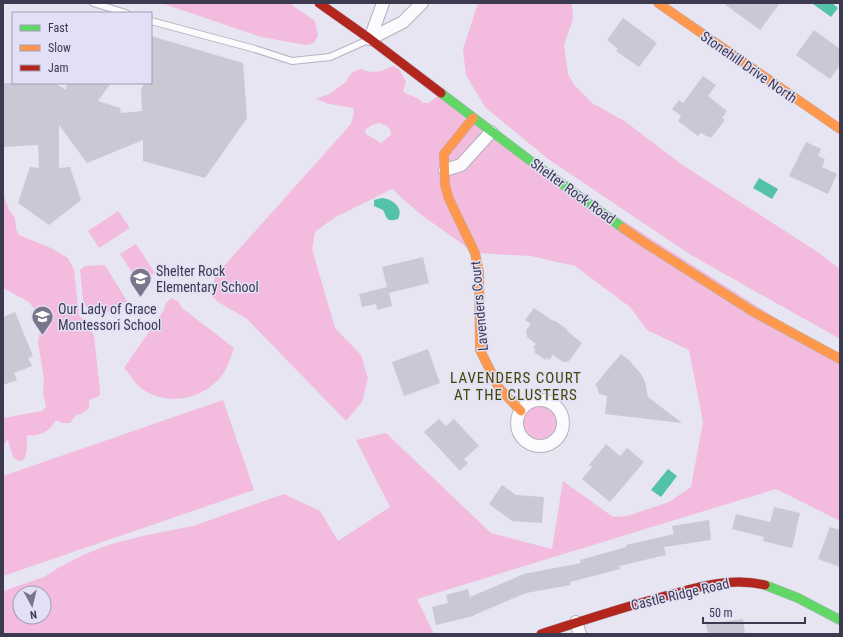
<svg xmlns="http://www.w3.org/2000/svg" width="843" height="637" font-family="'Roboto Condensed',sans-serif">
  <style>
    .green { fill: #f3bcde; fill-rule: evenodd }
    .water { fill: #54c2a8 }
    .building { fill: #ccc7d5 }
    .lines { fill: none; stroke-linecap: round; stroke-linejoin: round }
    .lane-casing { stroke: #b3b2c0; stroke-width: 8 }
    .street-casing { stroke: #b3b2c0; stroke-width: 14 }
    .fast-casing { stroke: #b3b2c0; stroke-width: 10 }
    .slow-casing { stroke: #b3b2c0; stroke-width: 10 }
    .jam-casing { stroke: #b3b2c0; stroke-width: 10 }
    .lane { stroke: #fbfbfd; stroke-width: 6 }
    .street { stroke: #fbfbfd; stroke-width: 12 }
    .fast { stroke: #63d668; stroke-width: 9 }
    .slow { stroke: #ff974d; stroke-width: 9 }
    .jam { stroke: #b3261e; stroke-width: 9 }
    .labels { text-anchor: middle; stroke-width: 3; stroke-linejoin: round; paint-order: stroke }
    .street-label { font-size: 14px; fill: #3c3a4f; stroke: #e1e0f6 }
    .poi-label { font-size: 14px; fill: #3c3a4f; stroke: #e1e0f6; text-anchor: start }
    .neighbourhood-label { font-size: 15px; letter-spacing: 1px; fill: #484604; stroke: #e1e0f6 }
  </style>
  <rect width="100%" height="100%" fill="#e6e5f1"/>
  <g class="green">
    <polygon points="161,3 289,3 315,21 318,35 314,43 306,45 261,37"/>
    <polygon points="478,3 572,3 573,19 564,45 568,74 575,86 592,103 626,122 681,164 816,251 840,269 840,339 691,255 548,159 485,107 466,75 463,49"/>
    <path d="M393 66 399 69 406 82 403 91 405 93 417 98 423 103H429L441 93 536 165 840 359V521L776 489 417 599 434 634H3V591L44 577 58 568 83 555 108 545 142 536 193 526 284 494 320 511 338 541 390 507 356 440 386 433 491 533 552 549 563 481 613 517 627 516 669 502 691 487 703 422 689 350 647 330 630 307 575 266 531 256 475 253 420 214 392 189 334 218 315 232 312 249 335 328 361 355 368 378 362 402 346 421 246 318 218 302 211 295 215 276 351 124 354 112 353 108 329 104 316 99 329 94 346 82 348 77 354 71 362 69C373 75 383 71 393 66ZM379 123C386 125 391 127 391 135L381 143 366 134 365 130 372 125ZM20 593H44V617H20Z"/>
    <path d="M3 193 9 210 15 218 16 229 19 235 51 248 68 258 74 270 79 315 88 325 94 336 100 390V395L95 398 89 400V408L81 414 76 415 70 423H62L56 420C50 431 40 437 27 435 26 443 29 455 22 461 11 461 11 449 8 439L3 446V418L42 411 46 407 43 393 44 379 38 342 42 319 29 302 3 288Z"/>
    <polygon points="118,211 130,228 99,248 88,231"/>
    <polygon points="136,244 155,273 139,283 120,254"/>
    <polygon points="105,265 127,301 100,316 86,307 83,300 80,270 85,266"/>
    <path d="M171 298 178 301 182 308 234 348C231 357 227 370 220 378 200 400 167 406 142 389 135 384 130 374 124 368L164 310 166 303Z"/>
    <polygon points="223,400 254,490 3,576 3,476"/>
    <circle cx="540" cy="423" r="23"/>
  </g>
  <g class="water">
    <polygon points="814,3 832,3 838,8 831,17 813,4"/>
    <polygon points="759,178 778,189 772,199 753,188"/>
    <path d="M382 198C393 199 404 208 398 219 386 223 387 217 383 210L374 206V200Z"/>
    <polygon points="668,469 677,476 661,497 651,490"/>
  </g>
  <g class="building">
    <polygon points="723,3 780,3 760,30"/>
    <polygon points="623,18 657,43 639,67 616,51 618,49 607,40"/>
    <polygon points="814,30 840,49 840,65 830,79 796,55"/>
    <polygon points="151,36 243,63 247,118 205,178 143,161 143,140 87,163 59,125 59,168 70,167 81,200 49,225 18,203 30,167 39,168 38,145 3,147 3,83 55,83 66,90 67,83 111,83 98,101 120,108 121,113 142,111 141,89 145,83 151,83"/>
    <polygon points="703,76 716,85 708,96 727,111 722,118 725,120 711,138 709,136 708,137 701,133 698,136 678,121 681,116 672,109 679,100 683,103"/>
    <polygon points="806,142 821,149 818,156 825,159 822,167 837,174 828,194 789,176"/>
    <polygon points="423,257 429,283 389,293 392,306 377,310 376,304 362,307 359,294 387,287 382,267"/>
    <polygon points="534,308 553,321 554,320 568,330 567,331 582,343 569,361 566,362 563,362 553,355 549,360 547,358 545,360 534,352 536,350 533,348 536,344 527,337 526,330 531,324 525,320"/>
    <polygon points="15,312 33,356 28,358 32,366 14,373 17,380 3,385 3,317"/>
    <polygon points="428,349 440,383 404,396 392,362"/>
    <polygon points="621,354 629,360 641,374 645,382 648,397 682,423 605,414 607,396 599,394 597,387 595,385"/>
    <polygon points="439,419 446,426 454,419 479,446 464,459 468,463 460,471 424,432"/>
    <polygon points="606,444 620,456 627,448 644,462 610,502 582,479 592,467 589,465"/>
    <polygon points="502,485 516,495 544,497 542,523 512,521 489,504"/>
    <polygon points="774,507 800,513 792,548 763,541 764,537 732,529 736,514 770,522"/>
    <polygon points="709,520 711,540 664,547 666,555 619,566 620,569 570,582 571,585 526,593 474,615 474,616 436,625 432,607 448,603 446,595 468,589 470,597 524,574 581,563 580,560 626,547 626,545 674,534 672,526"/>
    <polygon points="830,527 840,530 840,567 818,559"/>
    <polygon points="743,619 745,634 708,634 706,624"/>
  </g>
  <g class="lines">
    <defs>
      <g id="lane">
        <polyline points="93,3 126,13"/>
        <polyline points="151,21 255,49 292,61 330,57 368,40"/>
      </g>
      <g id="street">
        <polyline points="370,39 403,22 422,3"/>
        <polyline points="370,39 383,3"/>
        <polyline points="445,170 461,165 491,132"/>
        <circle cx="540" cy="423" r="23"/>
        <polyline points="576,622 580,634"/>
      </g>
      <g id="fast">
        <polyline points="441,93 536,165 623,228"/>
        <polyline points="765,585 798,598 840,620"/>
      </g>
      <g id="slow">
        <polyline points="658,3 840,129"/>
        <polyline points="473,118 444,154 445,185 449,199 475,253 479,272 480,350 499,388 521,411"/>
        <polyline points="623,228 642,241 752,311 840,359"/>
      </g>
      <g id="jam">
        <polyline points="319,3 370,39 441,93"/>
        <path d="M541 634C579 622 617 609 655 599 691 589 728 576 765 585"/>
      </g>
    </defs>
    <use href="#lane" class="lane-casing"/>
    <use href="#street" class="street-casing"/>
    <use href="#fast" class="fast-casing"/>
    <use href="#slow" class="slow-casing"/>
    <use href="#jam" class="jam-casing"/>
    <use href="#lane" class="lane"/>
    <use href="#street" class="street"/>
    <use href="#fast" class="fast"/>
    <use href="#slow" class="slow"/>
    <use href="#jam" class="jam"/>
  </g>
  <defs>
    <symbol id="school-pin" viewBox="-11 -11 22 30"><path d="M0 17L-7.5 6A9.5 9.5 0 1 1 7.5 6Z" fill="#787688" stroke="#e1e0f6"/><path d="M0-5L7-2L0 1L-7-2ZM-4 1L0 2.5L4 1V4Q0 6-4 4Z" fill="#fff"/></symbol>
  </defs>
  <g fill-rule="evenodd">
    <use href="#school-pin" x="128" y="266" width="25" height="34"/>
    <use href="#school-pin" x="30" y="304" width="25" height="34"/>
  </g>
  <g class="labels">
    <g class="street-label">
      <text transform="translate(749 67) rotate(35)" y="5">Stonehill Drive North</text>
      <text transform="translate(573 191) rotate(36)" y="5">Shelter Rock Road</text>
      <text transform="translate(479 306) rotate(-95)" y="5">Lavenders Court</text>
      <text transform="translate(680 594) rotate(-13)" y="5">Castle Ridge Road</text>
    </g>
    <g class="poi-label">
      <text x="156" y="276">Shelter Rock<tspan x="156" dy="16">Elementary School</tspan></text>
      <text x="58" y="314">Our Lady of Grace<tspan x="58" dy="16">Montessori School</tspan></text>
    </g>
    <g class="neighbourhood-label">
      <text x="516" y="383">LAVENDERS COURT<tspan x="516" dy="17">AT THE CLUSTERS</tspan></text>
    </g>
  </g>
  <rect width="843" height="637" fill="none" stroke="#3c3a4f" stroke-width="8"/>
  <rect x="12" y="12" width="140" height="72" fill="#e1e0f6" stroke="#9f9eb3"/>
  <rect x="20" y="25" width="20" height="6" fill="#63d668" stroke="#9f9eb3"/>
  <text x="48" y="32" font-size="12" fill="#3c3a4f">Fast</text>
  <rect x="20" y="45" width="20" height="6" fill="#ff974d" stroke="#9f9eb3"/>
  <text x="48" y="52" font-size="12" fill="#3c3a4f">Slow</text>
  <rect x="20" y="65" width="20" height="6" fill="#b3261e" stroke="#9f9eb3"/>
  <text x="48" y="72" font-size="12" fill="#3c3a4f">Jam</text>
  <g transform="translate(32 605) rotate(172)"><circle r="19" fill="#e1e0f6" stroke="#9f9eb3"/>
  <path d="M0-3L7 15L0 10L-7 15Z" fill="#787688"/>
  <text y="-6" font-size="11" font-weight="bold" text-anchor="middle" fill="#3c3a4f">N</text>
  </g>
  <path d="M703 617v6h102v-6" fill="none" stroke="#3c3a4f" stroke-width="2"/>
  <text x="709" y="617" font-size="12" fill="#3c3a4f" stroke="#e1e0f6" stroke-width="3" paint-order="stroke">50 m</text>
</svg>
